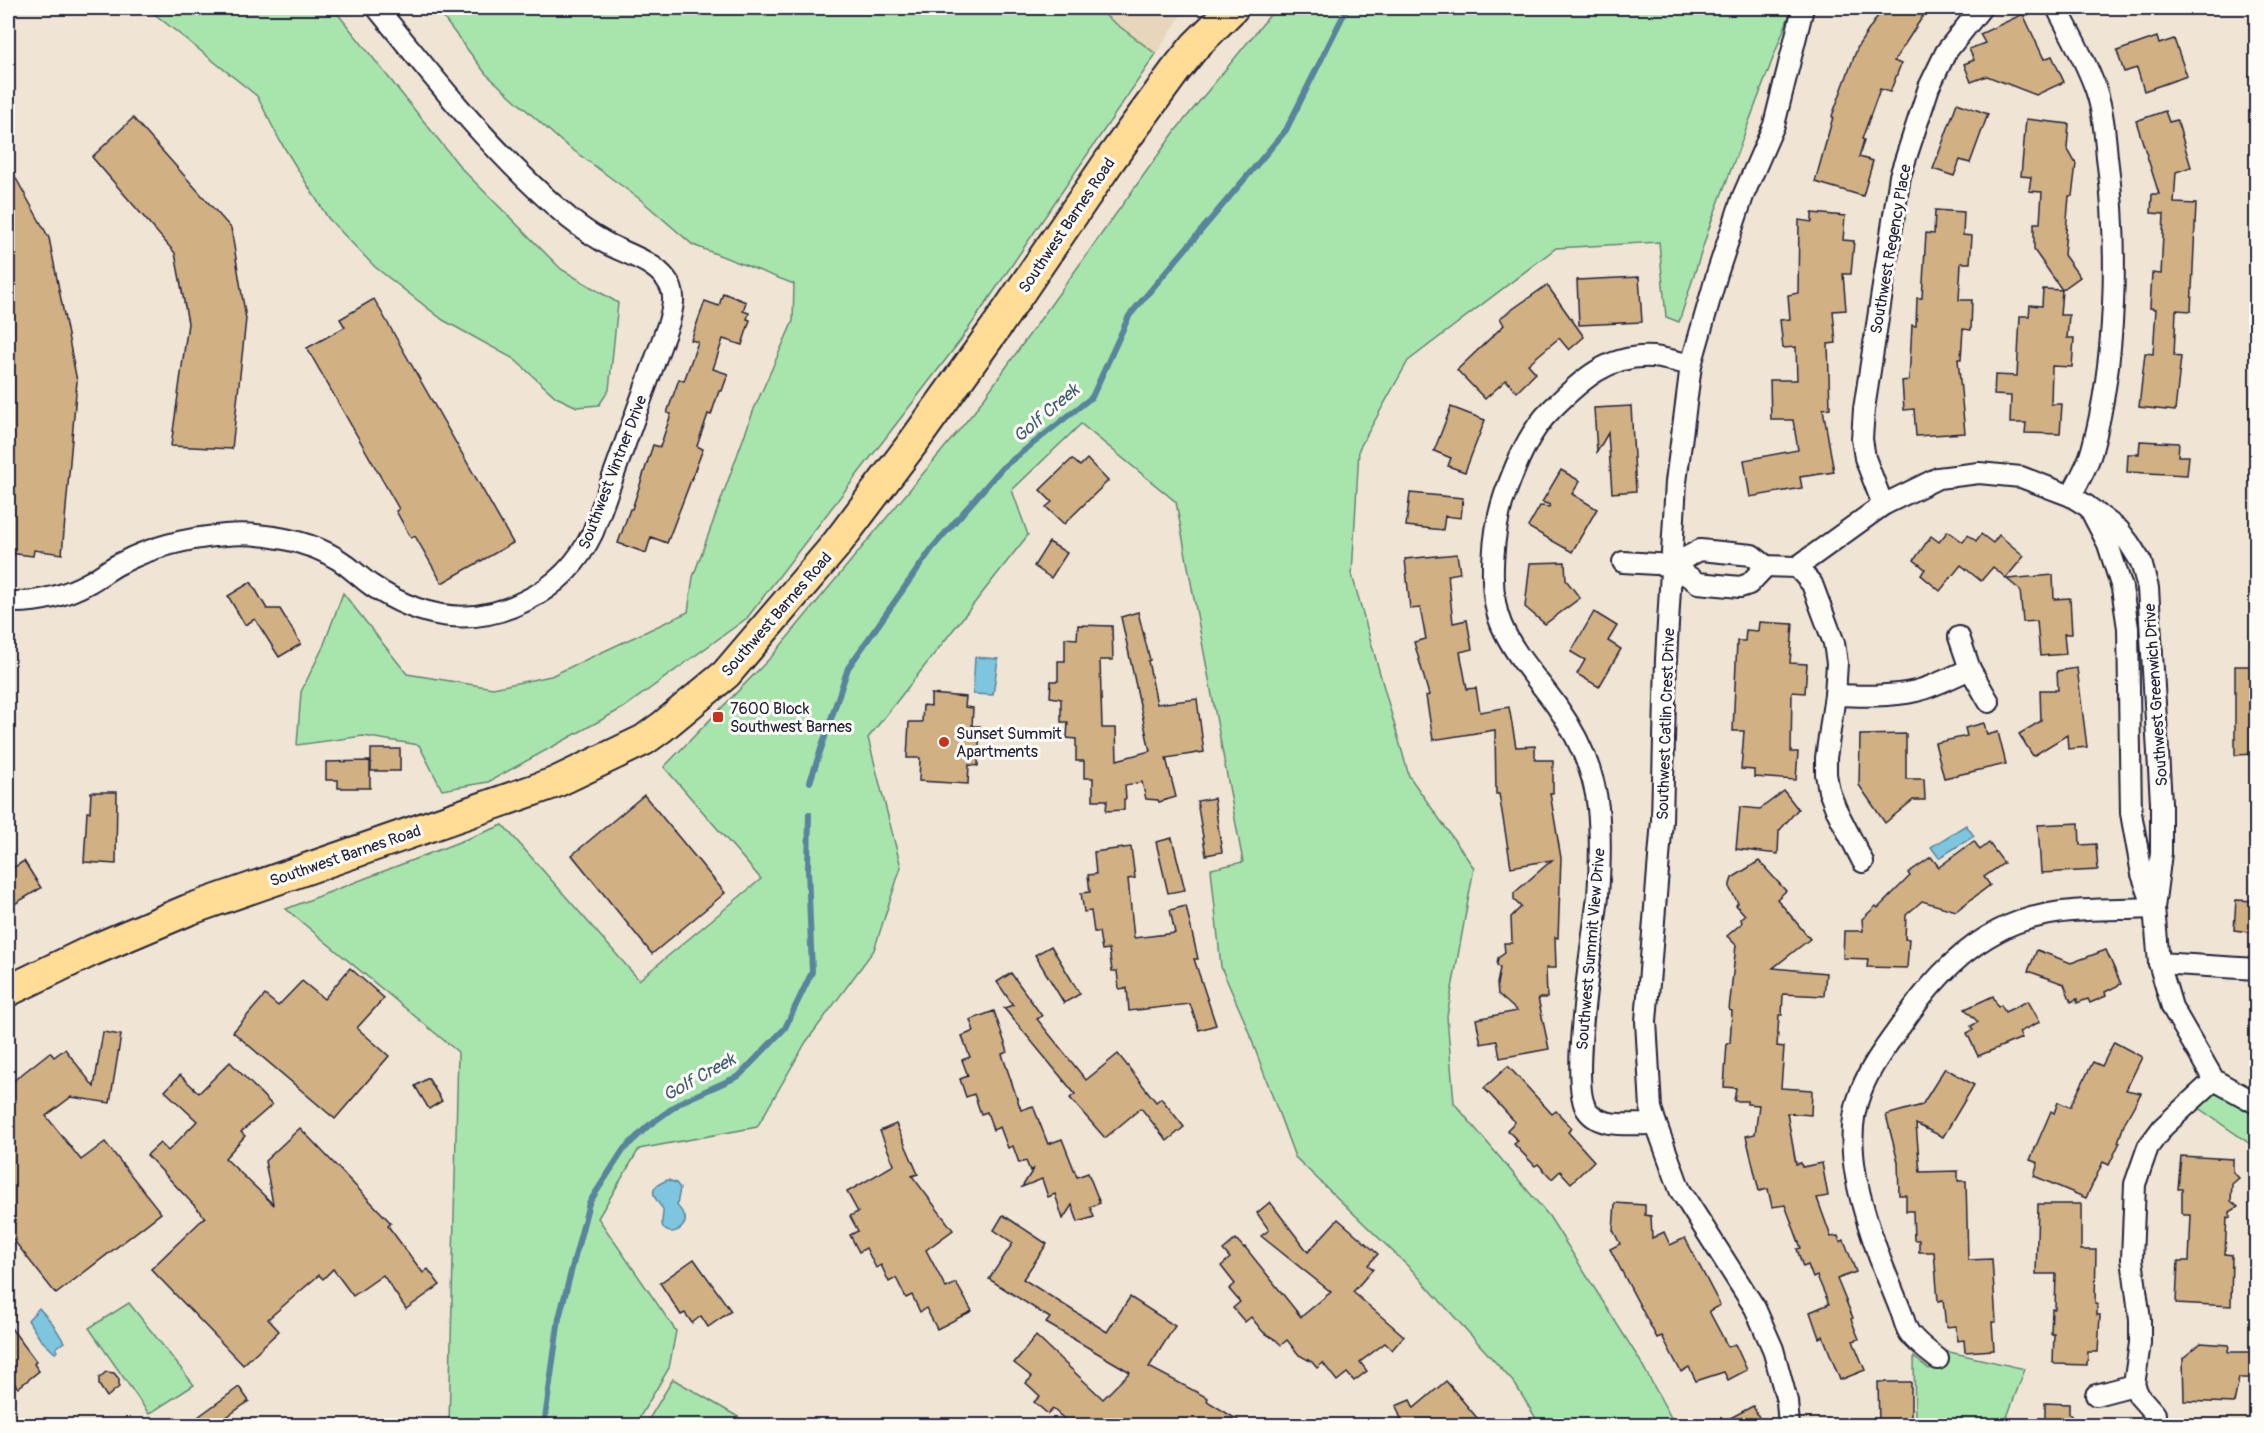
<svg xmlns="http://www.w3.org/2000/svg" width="2264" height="1433" font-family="Pangolin,sans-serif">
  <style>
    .built { fill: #e7d5bc }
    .green { fill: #a8e5ac; stroke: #658474; stroke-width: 1.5 }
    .water { fill: #7ec5df; stroke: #59849d; stroke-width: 1.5 }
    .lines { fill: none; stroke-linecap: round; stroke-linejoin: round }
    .stream { stroke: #59849d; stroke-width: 6 }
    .building { fill: #d1b084; stroke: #22223b; stroke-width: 1.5 }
    .street-casing { stroke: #22223b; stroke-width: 24 }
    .primary-casing { stroke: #22223b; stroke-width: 34 }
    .street { stroke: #fdfcf7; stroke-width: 20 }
    .primary { stroke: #ffdd96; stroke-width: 30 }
    .poi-dot { fill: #c8321e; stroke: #fdfcf7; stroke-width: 2 }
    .labels { text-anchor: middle; stroke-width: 6; stroke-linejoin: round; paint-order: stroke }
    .street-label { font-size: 16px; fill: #22223b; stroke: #fdfcf7 }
    .poi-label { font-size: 16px; fill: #22223b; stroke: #fdfcf7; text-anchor: start }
    .water-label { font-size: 18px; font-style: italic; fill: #425b74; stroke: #fdfcf7 }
  </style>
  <rect width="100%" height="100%" fill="#f0e5d4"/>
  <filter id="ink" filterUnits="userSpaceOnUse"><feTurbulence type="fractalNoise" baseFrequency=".0167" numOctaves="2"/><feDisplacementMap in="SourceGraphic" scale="12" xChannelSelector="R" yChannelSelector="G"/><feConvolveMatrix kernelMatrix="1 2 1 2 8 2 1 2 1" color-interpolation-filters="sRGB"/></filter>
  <g filter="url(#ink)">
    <polygon class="built" points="1099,8 1186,8 1156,54 1107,17"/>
    <g class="green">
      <polygon points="147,8 333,8 462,169 561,269 618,303 609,390 599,405 577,407 556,397 514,359 443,320 375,267 328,218 280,141 257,96"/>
      <polygon points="436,8 1099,8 1107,17 1156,54 960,341 747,618 623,708 488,782 442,790 419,745 363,736 297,745 301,692 323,647 343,593 407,674 493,688 551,676 688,612 693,577 754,409 793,321 794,284 693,245 641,200 562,142 486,74"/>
      <polygon points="1279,8 1792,8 1710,225 1679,322 1666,317 1659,242 1556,248 1408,361 1359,449 1352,575 1409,776 1474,868 1447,1016 1454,1103 1549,1216 1639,1359 1675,1425 1540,1425 1515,1384 1413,1271 1295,1157 1245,1022 1221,967 1211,869 1243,862 1176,502 1081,424 1012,490 1028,535 868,738 901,867 874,950 806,1042 757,1127 639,1149 598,1218 676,1331 669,1368 635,1425 449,1425 458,1052 286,909 503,825 639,980 761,879 664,767 773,655 974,412 1176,130 1274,10"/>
      <polygon points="2216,1093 2256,1116 2256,1148 2197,1107"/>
      <polygon points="129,1303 194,1385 149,1414 89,1328"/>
      <polygon points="1945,1351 2025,1369 2004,1425 1915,1425 1914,1357 1929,1369"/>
      <polygon points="673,1379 752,1425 646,1424"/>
    </g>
    <g class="water">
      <polygon points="975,657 998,659 993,695 973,694"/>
      <polygon points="1966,825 1974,836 1939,858 1931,847"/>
      <path d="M668 1180 676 1183 680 1188 677 1205C679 1209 684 1213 685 1217 688 1229 669 1238 663 1227 660 1222 664 1215 663 1209 652 1196 647 1187 668 1180Z"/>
      <polygon points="39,1308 53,1324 64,1342 56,1348 58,1351 55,1353 40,1339 28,1320"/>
    </g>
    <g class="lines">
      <g class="stream">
        <polyline points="810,782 848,668 933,547 1002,468 1092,397 1129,316 1286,130 1347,8"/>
        <polyline points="544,1426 559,1318 589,1203 624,1149 648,1126 681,1102 739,1076 785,1028 812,972 808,870 809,814"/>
      </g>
    </g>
    <g class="building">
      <polygon points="1883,8 1910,8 1923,16 1894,61 1901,64 1890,92 1880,89 1862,139 1864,140 1859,157 1873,161 1863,196 1815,182 1833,117 1832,116 1858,46"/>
      <polygon points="2023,14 2044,59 2052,56 2064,82 2036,95 1987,76 1971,82 1964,64 1974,60 1969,49 1985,43 1980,34"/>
      <polygon points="2157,37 2159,44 2174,39 2187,76 2144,91 2137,68 2124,72 2117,51"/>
      <polygon points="1957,103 1988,114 1970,163 1960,160 1954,176 1933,169"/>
      <polygon points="2165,111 2169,122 2177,120 2191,167 2176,172 2174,203 2196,204 2191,311 2176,310 2174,356 2181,357 2175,411 2139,407 2145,353 2153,354 2156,309 2150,308 2152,273 2161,274 2164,214 2151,213 2152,194 2159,194 2136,121"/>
      <polygon points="133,118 231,228 246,319 232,449 171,446 188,323 175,253 92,157"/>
      <polygon points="2026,119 2069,124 2067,148 2076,164 2072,196 2069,196 2064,255 2080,277 2062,290 2034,250 2034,223 2040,223 2042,192 2029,191 2031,177 2021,176"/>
      <polygon points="8,164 49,238 77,381 62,554 34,550 33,556 8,553"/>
      <polygon points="1935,210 1964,212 1963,235 1972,236 1970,263 1961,263 1959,300 1972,300 1971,330 1963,329 1961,359 1958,359 1965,433 1916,436 1914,409 1904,410 1902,381 1909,380 1912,325 1916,326 1917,298 1922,298 1926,233 1934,234"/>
      <polygon points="1812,213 1845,216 1843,240 1854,241 1851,274 1843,274 1846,310 1833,311 1836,343 1828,344 1830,408 1823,409 1834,472 1800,477 1802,488 1750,497 1744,460 1798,450 1793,420 1771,420 1770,380 1797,380 1796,347 1783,348 1780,320 1790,319 1788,295 1798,293 1799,220 1812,222"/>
      <polygon points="1639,277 1642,322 1579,325 1577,280"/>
      <polygon points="1547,285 1584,337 1569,350 1559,338 1528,364 1536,373 1517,392 1506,380 1485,399 1457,370 1504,325 1500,318"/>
      <polygon points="2043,289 2062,290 2060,315 2069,315 2067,338 2074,338 2072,367 2052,366 2051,404 2062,404 2060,434 2025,433 2026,423 2010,423 2011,396 1994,395 1995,375 2017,376 2020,316 2029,316 2030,305 2042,306"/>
      <polygon points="723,293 746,302 743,311 749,313 747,319 750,320 742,345 723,339 713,369 728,374 722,391 719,391 711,415 708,414 697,446 703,449 667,543 651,537 646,553 618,543 630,509 632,509 653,445 660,447 671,414 667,413 679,379 684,381 698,342 691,340 705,301 719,306"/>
      <polygon points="374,299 513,543 442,583 415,536 411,538 396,511 399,509 307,348 345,327 340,319"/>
      <polygon points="1631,406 1636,491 1612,493 1608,433 1597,452 1594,408"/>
      <polygon points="1451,407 1485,420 1465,472 1448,466 1451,458 1434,451"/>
      <polygon points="2140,441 2179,443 2178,456 2189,456 2187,475 2127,472 2128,454 2139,454"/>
      <polygon points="1072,459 1080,466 1087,459 1108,481 1064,524 1046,507 1052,502 1040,490"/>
      <polygon points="1561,470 1580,481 1572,494 1597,509 1572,552 1528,527 1540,506 1549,507 1550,505 1542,502"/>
      <polygon points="1410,493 1463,498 1461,518 1445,516 1443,530 1406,526"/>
      <polygon points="1948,531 1963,542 1968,535 1976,541 1981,534 1993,543 1999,535 2024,556 2006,578 1993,567 1981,581 1961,565 1940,591 1921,575 1925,569 1914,560 1931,536 1939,542"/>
      <polygon points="1049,542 1067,553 1051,578 1034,566"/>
      <polygon points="1457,554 1460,573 1448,575 1453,623 1467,620 1472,649 1460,652 1467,689 1476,688 1480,712 1509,707 1516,747 1535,746 1535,760 1553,760 1553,793 1550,793 1561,858 1558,938 1555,937 1556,968 1546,968 1547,998 1538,998 1549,1049 1500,1058 1497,1041 1481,1044 1476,1019 1517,1011 1498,994 1497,984 1500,968 1497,965 1498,958 1505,953 1504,943 1512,943 1511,917 1521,907 1514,900 1514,893 1552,860 1511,867 1499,794 1496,794 1495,730 1433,740 1426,696 1429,695 1414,642 1426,639 1420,608 1410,609 1405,559"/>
      <polygon points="1565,562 1566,580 1580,598 1545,624 1525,607 1530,563"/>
      <polygon points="2053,575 2054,599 2070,598 2072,634 2064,634 2066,654 2040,656 2037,621 2023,622 2020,590 2007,579"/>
      <polygon points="251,582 267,609 280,609 301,644 279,657 255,619 245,625 228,596"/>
      <polygon points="1138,612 1150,660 1148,661 1157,704 1197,699 1204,752 1166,758 1176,797 1159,802 1158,800 1146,799 1142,782 1125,785 1126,799 1124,799 1124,810 1106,811 1107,800 1093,800 1093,778 1084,778 1084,761 1076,761 1076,739 1067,738 1068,722 1061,722 1061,699 1050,697 1051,681 1058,681 1058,661 1065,661 1065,638 1077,639 1078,625 1112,626 1113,660 1100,660 1102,728 1116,728 1117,760 1150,751 1121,617"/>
      <polygon points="1594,612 1617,626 1608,641 1621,649 1599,687 1577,674 1585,660 1571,652"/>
      <polygon points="1759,622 1793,624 1790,663 1807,664 1805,693 1792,692 1791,752 1798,752 1796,780 1754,777 1754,770 1741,769 1744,731 1733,731 1737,641 1745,641 1746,630 1758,631"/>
      <polygon points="2235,666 2256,666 2256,754 2235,755"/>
      <polygon points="2077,668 2087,747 2068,749 2067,735 2033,756 2019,734 2041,721 2040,690 2058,690 2057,671"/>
      <polygon points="931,694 966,697 965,707 973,708 972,726 980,726 978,766 969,765 968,784 919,781 920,758 907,758 909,722 922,722 923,705 931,706"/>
      <polygon points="1984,723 1987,735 1998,732 2006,764 1944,778 1935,743 1967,736 1965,728"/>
      <polygon points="1906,734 1906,779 1924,779 1925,800 1913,800 1885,823 1859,785 1860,735"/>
      <rect x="371" y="749" width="29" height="22"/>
      <polygon points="370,761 370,788 338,788 338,780 326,780 326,762"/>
      <polygon points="1784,791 1798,809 1779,831 1778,854 1736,849 1740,807 1760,809"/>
      <polygon points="91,792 117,792 116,864 84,862 87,812 90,812"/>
      <polygon points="644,795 725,893 652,954 572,855"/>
      <polygon points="1214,798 1222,852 1206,855 1197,801"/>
      <polygon points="2079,823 2080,845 2096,844 2098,870 2041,873 2038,825"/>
      <polygon points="1172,838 1185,890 1168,893 1156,842"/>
      <polygon points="1974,841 1980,850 1989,843 2004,863 1984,877 1990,885 1956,911 1922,901 1906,915 1905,939 1909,939 1907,968 1867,967 1868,959 1843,958 1844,931 1863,931 1862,919 1876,906 1878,908 1910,876 1908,873 1931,857 1939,867"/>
      <polygon points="1131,847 1135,878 1128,879 1134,938 1175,933 1170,910 1186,906 1198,959 1194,959 1216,1025 1199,1030 1190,1004 1129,1011 1127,988 1119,989 1117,971 1112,971 1109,949 1102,950 1099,932 1094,932 1091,911 1084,912 1081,893 1090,892 1088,875 1096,874 1094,852"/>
      <polygon points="24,861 41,888 8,908 8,871"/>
      <polygon points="1759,861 1786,891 1777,899 1810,939 1773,968 1826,973 1824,996 1783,994 1782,1015 1779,1015 1777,1046 1784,1047 1781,1088 1812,1090 1811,1115 1787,1113 1796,1164 1801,1163 1802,1167 1822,1163 1828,1196 1817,1198 1831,1237 1838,1236 1840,1242 1844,1240 1856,1272 1837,1279 1853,1318 1851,1319 1859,1339 1853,1341 1865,1370 1840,1380 1823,1336 1819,1338 1810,1312 1829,1304 1817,1276 1813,1278 1808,1265 1803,1267 1797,1249 1801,1248 1785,1205 1772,1207 1768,1189 1759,1191 1746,1136 1755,1134 1759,1105 1747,1104 1747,1101 1734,1101 1736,1088 1724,1087 1727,1043 1730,1043 1732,1011 1729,1010 1736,945 1727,936 1742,923 1741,919 1745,915 1736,905 1738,903 1730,889 1730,884 1732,878"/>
      <polygon points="2236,900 2256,901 2256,933 2234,930"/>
      <polygon points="1051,946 1080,994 1064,1003 1035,955"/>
      <polygon points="2037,950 2071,963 2106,950 2121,984 2105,992 2106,996 2090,1003 2088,999 2077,1003 2077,999 2071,1002 2064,984 2028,971"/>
      <polygon points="350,968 384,998 357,1028 389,1056 335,1119 233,1032 265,995 278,1006 302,981 324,999"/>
      <polygon points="1011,973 1042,1016 1037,1019 1086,1080 1118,1054 1156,1102 1161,1098 1184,1127 1167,1141 1141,1108 1105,1138 1070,1098 1075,1094 1004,1008 1013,1005 997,982"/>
      <polygon points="1993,996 1998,1007 2001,1005 2005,1012 2028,1001 2040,1022 2019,1032 2022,1038 1978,1056 1967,1033 1973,1030 1971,1026 1978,1022 1965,1009"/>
      <polygon points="994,1011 1008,1052 1002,1054 1021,1110 1033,1106 1048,1144 1062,1139 1077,1177 1088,1173 1100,1203 1090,1207 1094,1217 1078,1222 1072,1205 1063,1219 1055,1194 1048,1197 1042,1179 1022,1187 1034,1168 1030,1171 1026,1161 1019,1163 1013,1146 1008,1148 1000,1127 993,1130 987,1112 981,1114 974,1094 966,1097 960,1079 968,1076 962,1060 970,1057 962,1036 974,1031 970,1020"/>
      <polygon points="103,1032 121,1035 110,1103 71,1097 46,1116 81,1160 105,1142 161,1213 56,1294 8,1233 8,1085 50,1052 54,1057 65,1049 94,1087"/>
      <polygon points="2114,1042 2142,1057 2126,1090 2141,1093 2125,1122 2118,1142 2120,1142 2109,1165 2103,1162 2086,1198 2034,1176 2038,1163 2030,1160 2051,1111 2054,1113 2058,1102 2070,1107 2093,1062 2102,1066"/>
      <polygon points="230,1062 272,1105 241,1132 245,1136 225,1158 273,1204 265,1161 300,1128 391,1223 388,1226 423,1273 428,1269 440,1285 406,1309 383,1275 353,1296 333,1269 323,1279 319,1275 268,1319 279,1331 243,1365 151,1269 205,1217 147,1155 160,1143 168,1151 197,1121 165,1091 180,1075 199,1093"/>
      <polygon points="1508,1066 1552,1114 1556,1111 1572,1128 1568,1132 1594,1161 1571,1183 1560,1171 1552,1179 1538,1164 1535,1166 1514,1144 1518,1141 1507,1130 1515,1122 1484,1088"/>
      <polygon points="1945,1068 1974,1085 1943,1137 1916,1124 1920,1172 1958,1171 1958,1181 1966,1181 1968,1260 1992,1259 1996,1322 1992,1322 1994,1350 1965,1352 1964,1340 1957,1341 1956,1326 1946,1327 1943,1300 1938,1301 1934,1252 1919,1252 1919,1240 1914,1240 1913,1211 1906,1211 1906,1195 1899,1195 1898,1162 1886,1115 1922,1105"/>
      <polygon points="428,1078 442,1101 429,1109 415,1086"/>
      <polygon points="896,1124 918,1174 912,1176 953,1230 926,1250 946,1288 956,1283 972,1311 937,1329 926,1308 920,1312 912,1295 906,1298 896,1278 889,1282 881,1265 876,1268 866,1248 859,1252 850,1235 858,1231 850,1216 858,1212 847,1192 894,1165 880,1131"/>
      <polygon points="2181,1156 2233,1159 2233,1172 2239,1178 2232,1184 2231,1201 2238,1207 2230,1212 2230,1218 2227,1217 2225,1254 2232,1255 2231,1306 2176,1303 2178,1261 2189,1261 2191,1215 2184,1215 2182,1212 2182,1189 2178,1189"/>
      <polygon points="1270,1202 1308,1252 1338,1219 1378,1254 1368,1265 1373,1269 1353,1292 1404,1336 1392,1350 1385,1343 1360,1362 1367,1371 1354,1381 1347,1373 1337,1381 1323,1363 1317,1368 1312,1362 1299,1355 1287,1340 1281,1345 1276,1340 1263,1332 1251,1317 1245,1322 1233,1308 1240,1302 1229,1289 1235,1284 1221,1266 1230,1258 1223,1250 1236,1239 1244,1248 1245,1247 1301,1317 1331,1292 1261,1236 1269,1230 1257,1213"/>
      <polygon points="1615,1203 1645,1205 1645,1215 1651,1216 1652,1238 1664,1232 1670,1245 1685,1238 1720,1305 1709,1311 1728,1347 1735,1344 1747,1370 1728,1380 1724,1372 1696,1381 1689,1367 1681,1372 1662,1336 1657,1338 1610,1249 1620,1244 1613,1230"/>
      <polygon points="2038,1204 2081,1204 2081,1250 2096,1250 2095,1304 2097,1304 2097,1315 2100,1315 2098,1352 2088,1352 2087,1365 2055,1364 2053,1362 2054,1334 2051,1334 2052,1309 2055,1309 2056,1274 2036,1274"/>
      <polygon points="1003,1215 1047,1244 1023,1279 1107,1332 1130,1297 1175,1326 1149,1367 1208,1398 1207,1401 1246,1425 1080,1425 1073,1419 1069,1423 1053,1409 1048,1414 1034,1402 1040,1396 1026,1383 1032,1377 1014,1363 1036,1336 1103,1399 1130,1372 1046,1323 1050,1318 989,1279 1013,1243 994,1230"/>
      <polygon points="694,1259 731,1311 708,1327 701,1316 692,1323 685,1313 681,1315 660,1283"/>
      <polygon points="8,1324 36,1361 34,1364 39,1371 18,1388 8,1375"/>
      <polygon points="2201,1343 2229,1345 2228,1352 2256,1352 2256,1378 2239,1378 2234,1403 2184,1401 2183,1358"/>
      <polygon points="106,1372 114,1373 119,1379 119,1387 107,1397 99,1385 99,1378"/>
      <polygon points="1446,1381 1483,1425 1392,1425 1401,1419 1396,1406 1410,1400 1414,1408"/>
      <polygon points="1878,1382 1911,1382 1911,1425 1879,1425"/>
      <polygon points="239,1387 249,1401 215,1425 187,1425"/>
      <polygon points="2045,1403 2069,1404 2069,1414 2081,1425 2045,1425"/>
      <polygon points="1753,1406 1763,1425 1717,1425"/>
    </g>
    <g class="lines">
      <defs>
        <g id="street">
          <path d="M2057 8C2070 34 2086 61 2096 90 2103 110 2105 135 2107 157 2119 247 2116 362 2092 450 2088 466 2078 481 2071 496"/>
          <polyline points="1883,505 1865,458 1862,439 1864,409 1900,176 1929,87 1946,52 1981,8"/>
          <polyline points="2092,513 2108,544 2122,588 2128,628 2131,813 2142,874 2154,908 2159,963 2172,1007 2214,1080 2256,1103"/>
          <polyline points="1623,562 1672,565"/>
          <polyline points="1672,565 1700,550 1752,555 1766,566 1797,567 1883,505 1938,478 1979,473 2021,477 2071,496 2087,506 2119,530 2129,543 2141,562 2148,588 2161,802 2161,853 2154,908"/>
          <polyline points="1672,565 1698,583 1740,587 1749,584 1766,566"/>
          <polyline points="1797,567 1812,584 1834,643 1837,663 1835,695 1826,758 1826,774 1829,791 1836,809 1863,862"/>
          <path d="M8 602C36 603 65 596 90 582 101 576 110 568 121 563 153 546 190 538 225 535 261 532 309 540 339 560 350 567 360 577 371 585 419 618 472 628 525 601 556 586 578 564 593 532L669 322C673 306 677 293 666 279 652 260 623 253 604 242 592 235 580 227 570 219 496 157 437 82 377 8"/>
          <polyline points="1959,637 1970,669 1989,702"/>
          <path d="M1835 695C1861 696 1890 697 1916 691 1935 686 1952 677 1970 669"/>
          <polyline points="2159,963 2256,969"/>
          <path d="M1656 1124C1635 1123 1601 1130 1587 1110 1568 1085 1594 934 1598 896 1600 867 1601 837 1598 808 1594 770 1578 736 1556 705 1537 678 1514 655 1501 624 1487 590 1493 528 1505 494 1516 464 1529 431 1552 409 1581 380 1609 354 1653 357 1665 358 1679 362 1691 365"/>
          <path d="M1938 1359C1929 1352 1918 1344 1911 1335 1906 1330 1904 1320 1902 1314 1895 1296 1887 1277 1880 1259 1862 1209 1840 1143 1861 1091 1872 1062 1892 1039 1909 1014 1933 980 1961 950 1998 931 2046 905 2101 911 2154 908"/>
          <polyline points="2096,1395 2134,1385"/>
          <polyline points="2155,1414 2139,1396 2134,1385 2140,1343 2140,1320 2132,1259 2135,1184 2148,1147 2163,1127 2214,1080"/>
          <polyline points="1789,1426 1787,1401 1773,1349 1755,1308 1680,1190 1656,1124 1651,1108 1646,1021 1662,820 1666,659 1676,482 1691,365 1717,274 1743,196 1774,125 1803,8"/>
        </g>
        <polyline id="primary" points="8,991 91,951 188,910 554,783 644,740 662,727 726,674 835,546 915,440 999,323 1110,160 1175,71 1195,46 1233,8"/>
      </defs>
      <use href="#street" class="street-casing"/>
      <use href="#primary" class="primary-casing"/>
      <use href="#street" class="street"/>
      <use href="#primary" class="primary"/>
    </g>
  </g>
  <g class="poi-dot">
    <rect x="712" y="711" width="12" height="12" rx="3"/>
    <circle cx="944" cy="742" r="6"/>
  </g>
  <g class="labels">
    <g class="street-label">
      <text transform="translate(1066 225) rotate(-56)" y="6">Southwest Barnes Road</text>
      <text transform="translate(1890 249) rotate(-80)" y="6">Southwest Regency Place</text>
      <text transform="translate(612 472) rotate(-69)" y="6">Southwest Vintner Drive</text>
      <text transform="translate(776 614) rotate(-49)" y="6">Southwest Barnes Road</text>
      <text transform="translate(2155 695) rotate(-94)" y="6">Southwest Greenwich Drive</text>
      <text transform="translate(1665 724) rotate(-88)" y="6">Southwest Catlin Crest Drive</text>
      <text transform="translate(345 855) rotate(-19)" y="6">Southwest Barnes Road</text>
      <text transform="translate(1590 949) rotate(-85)" y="6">Southwest Summit View Drive</text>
    </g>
    <g class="poi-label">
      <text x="730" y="714">7600 Block<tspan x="730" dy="18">Southwest Barnes</tspan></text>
      <text x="956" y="739">Sunset Summit<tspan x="956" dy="18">Apartments</tspan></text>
    </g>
    <g class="water-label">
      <text transform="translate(1046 413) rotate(-40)" y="6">Golf Creek</text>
      <text transform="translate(699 1077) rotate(-29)" y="6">Golf Creek</text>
    </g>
  </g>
  <rect width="2264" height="1433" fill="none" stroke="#fdfcf7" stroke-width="30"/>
  <rect x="15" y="15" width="2234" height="1403" fill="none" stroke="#22223b" stroke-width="2" filter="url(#ink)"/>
</svg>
